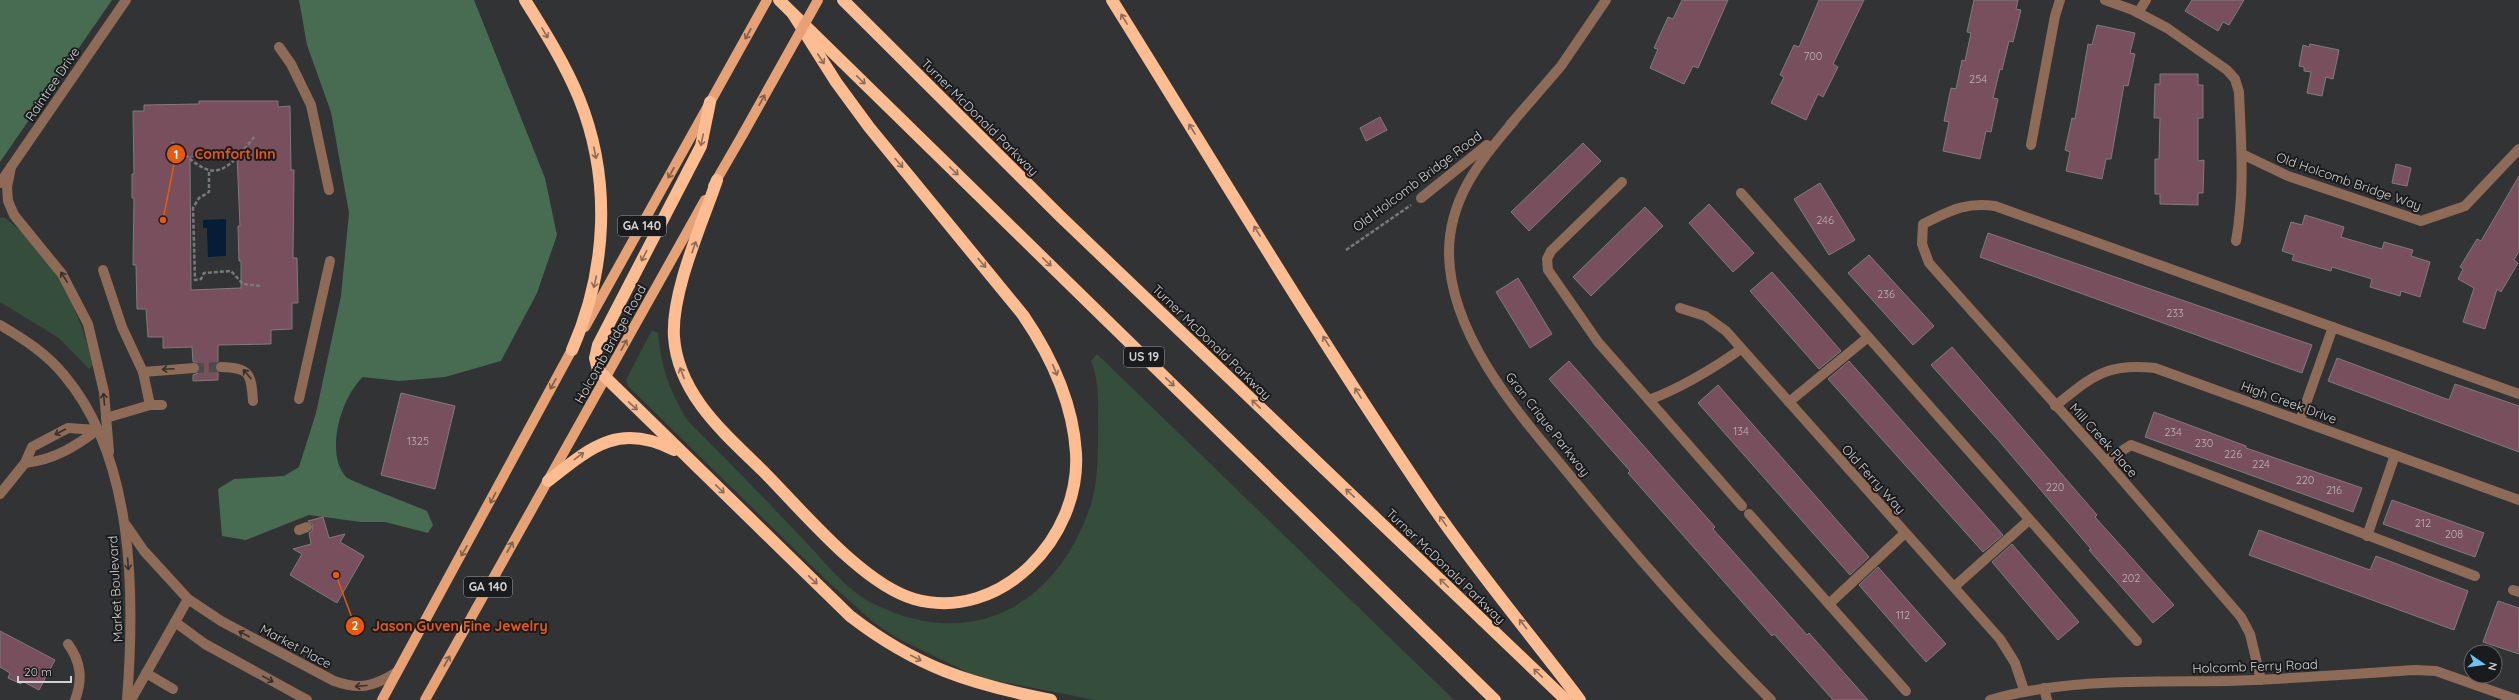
<svg xmlns="http://www.w3.org/2000/svg" width="2519" height="700" font-family="Quicksand,sans-serif">
  <style>
    .green { fill: #354d3b }
    .forest { fill: #486c51 }
    .water { fill: #061d38 }
    .building { fill: #784f5d; stroke: #7f7b7c; fill-rule: evenodd }
    .lines { fill: none; stroke-linecap: round; stroke-linejoin: round }
    .minor-tunnel { stroke: #4a4b4d; stroke-width: 10; stroke-dasharray: 10 5; stroke-linecap: butt }
    .path { stroke: #78797b; stroke-width: 2.5; stroke-dasharray: 4 2; stroke-linecap: butt }
    .minor { stroke: #8d6b56; stroke-width: 10 }
    .major { stroke: #e6a274; stroke-width: 10 }
    .highway { stroke: #febc91; stroke-width: 12 }
    .major-bridge { stroke: #e6a274; stroke-width: 10 }
    .oneway { stroke: #8c6c56 }
    .oneway2 { stroke: #805e48 }
    .oneway3 { stroke: #372f2a }
    .labels { text-anchor: middle; stroke-width: 4; stroke-linejoin: round; paint-order: stroke }
    .number-label { font-size: 11px; fill: #bcb1b6 }
    .shield { fill: #1a1b1c; stroke: #9b9b9d; stroke-width: 1 }
    .shield-label { font-size: 12px; font-weight: bold; fill: #d2d2d4 }
    .street-label { font-size: 13px; fill: #d2d2d4; stroke: #1a1b1c }
    .leader { fill: none; stroke: #e8590c; stroke-width: 1.5 }
    .callout-dot { fill: #e8590c; stroke: #1a1b1c; stroke-width: 1.5 }
    .mark-label { font-size: 12px; text-anchor: middle; font-weight: bold; fill: #fff }
    .callout-label { font-size: 14px; text-anchor: middle; font-weight: bold; fill: #e8590c; stroke: #1a1b1c; stroke-width: 4; stroke-linejoin: round; paint-order: stroke }
  </style>
  <rect width="100%" height="100%" fill="#323335"/>
  <g class="green">
    <path d="M4 217C52 254 79 307 93 365L89 369 59 338 0 302V218Z"/>
    <path d="M652 330 658 333C661 367 670 392 688 421 726 459 764 498 801 537 823 559 845 590 874 604 969 651 1052 609 1088 513 1098 488 1098 459 1098 432 1098 408 1100 383 1091 361L1097 354 1454 700H1095L977 677 895 637 872 621 825 579 628 386 626 380Z"/>
  </g>
  <g class="forest">
    <polygon points="0,0 112,0 0,162"/>
    <path d="M299 0H474L545 178 557 235 537 293 501 361 445 377 399 381 363 377C342 396 324 452 346 477 350 481 416 506 427 511L433 525 428 533 385 522H361L309 515 246 540 222 536 218 489 234 479 284 476 299 467 316 413 341 296 349 213 331 112 307 45Z"/>
  </g>
  <polygon class="water" points="226,219 226,256 208,257 207,228 203,228 203,220"/>
  <g class="building">
    <polygon points="1682,0 1728,0 1698,68 1693,66 1684,84 1650,68 1658,49 1654,48 1668,17 1673,19"/>
    <polygon points="1819,0 1864,0 1833,64 1838,67 1823,97 1818,94 1806,120 1771,103 1784,77 1780,75 1794,45 1799,47"/>
    <polygon points="1974,0 2018,0 2016,9 2021,10 2013,42 2009,41 2002,70 2000,69 1993,98 1998,99 1991,132 1986,131 1980,159 1943,151 1949,122 1944,121 1951,88 1956,89 1962,60 1965,61 1971,33 1967,32"/>
    <polygon points="2192,0 2244,0 2229,25 2223,22 2218,31 2185,11"/>
    <polygon points="2097,25 2135,33 2130,53 2135,54 2128,86 2124,85 2111,159 2106,159 2102,179 2066,171 2070,152 2065,150 2072,118 2075,119 2088,44 2092,45"/>
    <polygon points="2310,44 2339,50 2333,79 2326,77 2322,96 2307,93 2311,72 2304,71 2304,67 2299,66 2303,45 2309,47"/>
    <polygon points="2160,74 2198,74 2198,85 2203,85 2203,118 2198,118 2198,161 2204,160 2203,193 2198,193 2198,205 2160,204 2160,194 2155,194 2155,159 2159,159 2160,118 2154,118 2155,84 2160,84"/>
    <path d="M199 101H278V107L290 106 291 170H294L293 258H297L298 303H292V329L271 330V344L218 345V361L215 367 218 373V380L193 381V375L198 373 200 368 197 362H193L192 347 163 348V337H148L146 309H137L136 265H133L134 198H132V174H134L133 111H144V105L199 104ZM237 156 240 226H238L239 261H241V288L191 290 190 157Z"/>
    <polygon points="1380,117 1387,130 1366,141 1360,128"/>
    <polygon points="1583,143 1601,161 1529,231 1511,212"/>
    <polygon points="2396,164 2411,168 2407,186 2392,183"/>
    <polygon points="2519,176 2519,251 2514,260 2518,263 2501,292 2497,289 2485,329 2463,322 2474,288 2458,279 2463,269 2460,267 2477,239 2481,241"/>
    <polygon points="1820,183 1855,240 1829,255 1794,199"/>
    <polygon points="1709,204 1754,253 1733,272 1689,223"/>
    <polygon points="1645,207 1663,226 1591,296 1573,277"/>
    <polygon points="2305,215 2344,227 2341,237 2382,249 2384,242 2413,250 2411,256 2430,262 2420,297 2401,291 2400,296 2370,287 2372,279 2332,267 2331,271 2292,260 2294,255 2282,251 2291,222 2302,225"/>
    <polygon points="1988,233 2312,345 2302,373 1980,257"/>
    <polygon points="1869,255 1934,326 1913,345 1848,273"/>
    <polygon points="1772,272 1841,351 1819,369 1750,291"/>
    <polygon points="1518,278 1552,334 1530,348 1496,292"/>
    <polygon points="1952,347 2097,515 2095,517 2174,605 2153,623 2089,550 2091,549 1999,441 1931,365"/>
    <polygon points="2337,358 2449,400 2455,384 2519,406 2519,452 2328,381"/>
    <polygon points="1569,361 1715,527 1713,529 1807,635 1809,633 1868,700 1833,700 1774,634 1772,636 1628,473 1630,471 1549,379"/>
    <polygon points="1849,361 2003,535 1983,552 1828,379"/>
    <polygon points="1718,385 1869,557 1850,575 1698,403"/>
    <polygon points="401,393 455,406 435,489 381,475"/>
    <polygon points="2154,412 2246,446 2246,448 2362,488 2353,512 2145,437"/>
    <polygon points="2392,500 2484,533 2475,557 2383,524"/>
    <polygon points="323,517 329,538 345,534 340,542 364,556 337,603 290,575 302,554 293,549 311,544 309,533 312,531 313,525 308,521"/>
    <polygon points="2259,530 2370,570 2376,556 2468,591 2454,630 2249,555"/>
    <polygon points="2012,544 2079,622 2058,640 1992,562"/>
    <polygon points="1878,567 1946,644 1926,662 1859,585"/>
    <polygon points="2498,601 2519,608 2519,654 2483,642"/>
    <polygon points="0,631 55,660 39,690 22,681 21,684 8,678 10,673 0,667"/>
  </g>
  <g class="lines">
    <polyline class="minor-tunnel" points="194,368 221,367"/>
    <g class="path">
      <path d="M172 142C211 181 220 181 255 136"/>
      <polyline points="209,172 209,192 199,198 193,208 195,280 201,279 204,273 231,271 243,284 261,286"/>
      <polyline points="1346,250 1411,205"/>
    </g>
    <g class="minor">
      <path d="M2105 0 2133 10 2167 28 2227 70 2235 79 2239 92C2241 143 2245 191 2236 241"/>
      <polyline points="2138,13 2146,0"/>
      <polyline points="279,47 291,64 311,105 329,190"/>
      <path d="M1514 121C1480 160 1448 200 1449 255 1451 343 1529 425 1582 490 1642 563 1704 633 1771 700"/>
      <polyline points="1510,125 1561,66 1606,0"/>
      <polyline points="2031,145 2055,16 2060,0"/>
      <polyline points="2242,154 2288,176 2421,221 2465,206 2519,149"/>
      <polyline points="11,167 7,187 8,201 14,215 62,274 88,324 104,392 109,452"/>
      <polyline points="1622,182 1551,251 1547,259 1548,270 1598,342 1742,506"/>
      <polyline points="0,183 126,0"/>
      <polyline points="1741,193 2137,641"/>
      <polyline points="1421,198 1487,145"/>
      <polyline points="103,270 122,327 143,372 150,405"/>
      <polyline points="1680,308 1705,316 1726,331 2000,639 2015,663 2024,690"/>
      <path d="M0 325C24 339 47 354 64 375 135 459 135 596 127 700"/>
      <path d="M221 367C250 368 251 373 253 401"/>
      <polyline points="143,372 194,368"/>
      <polyline points="299,399 330,261"/>
      <path d="M1649 400C1683 387 1711 370 1741 349"/>
      <polyline points="1789,402 1867,338"/>
      <path d="M2055 406C2093 376 2105 363 2155 368L2519 500"/>
      <polyline points="106,418 150,405 162,405"/>
      <polyline points="2300,420 2333,327"/>
      <polyline points="2106,461 2131,445 2475,576"/>
      <path d="M25 463C53 460 75 447 97 430"/>
      <polyline points="0,494 25,463 32,447 68,428 97,430"/>
      <polyline points="1749,514 1906,691"/>
      <path d="M126 525 144 551 188 599 221 621 334 681C360 690 373 687 397 672"/>
      <polyline points="299,530 307,527"/>
      <polyline points="2367,536 2395,455"/>
      <polyline points="1954,587 2029,520"/>
      <polyline points="2513,590 2519,592"/>
      <polyline points="1829,604 1905,533"/>
      <polyline points="175,622 205,644 307,700"/>
      <path d="M68 644C81 662 83 679 75 700"/>
      <polyline points="146,673 173,689"/>
      <path d="M2261 680 2250 634 2241 617 2106 461 1929 263 1922 244 1923 224C1950 211 1964 202 1995 206L2519 394"/>
      <polyline points="2044,688 2047,700"/>
      <polyline points="131,700 188,599"/>
      <path d="M1990 700C2067 678 2148 682 2228 681 2290 679 2352 674 2415 670L2436 671 2518 700"/>
    </g>
    <g class="major">
      <polyline points="713,186 743,134"/>
      <polyline points="585,327 767,0"/>
      <polyline points="382,700 575,344"/>
      <polyline points="425,700 705,200"/>
    </g>
    <g class="highway">
      <path d="M525 0C545 32 565 64 579 98 612 180 607 270 572 350"/>
      <polyline points="779,0 1495,700"/>
      <polyline points="843,0 1061,217 1566,700"/>
      <path d="M1112 0C1217 168 1318 338 1429 501 1476 570 1530 634 1580 700"/>
      <path d="M710 102 701 146 598 345 595 358 598 370 850 616C916 667 970 684 1051 700"/>
      <path d="M717 180C702 224 671 292 674 337 678 394 724 433 762 470 801 509 862 584 914 599 1001 623 1081 537 1076 453 1073 403 1051 356 1023 315L869 127 836 82 793 14"/>
      <path d="M548 481C591 447 619 422 674 450"/>
    </g>
    <polyline class="major-bridge" points="743,134 818,0"/>
  </g>
  <defs><path id="oneway-shaft" d="M-6 0H5M1.5-3L5.5 0L1.5 3" fill="none" stroke-width="1.6" stroke-linecap="round" stroke-linejoin="round"/></defs>
  <g class="oneway">
    <use href="#oneway-shaft" transform="translate(1124 19) rotate(-122)"/>
    <use href="#oneway-shaft" transform="translate(545 33) rotate(59)"/>
    <use href="#oneway-shaft" transform="translate(821 59) rotate(57)"/>
    <use href="#oneway-shaft" transform="translate(861 80) rotate(44)"/>
    <use href="#oneway-shaft" transform="translate(1192 129) rotate(-122)"/>
    <use href="#oneway-shaft" transform="translate(702 140) rotate(102)"/>
    <use href="#oneway-shaft" transform="translate(595 153) rotate(79)"/>
    <use href="#oneway-shaft" transform="translate(899 163) rotate(50)"/>
    <use href="#oneway-shaft" transform="translate(954 171) rotate(44)"/>
    <use href="#oneway-shaft" transform="translate(1257 231) rotate(-122)"/>
    <use href="#oneway-shaft" transform="translate(694 247) rotate(-71)"/>
    <use href="#oneway-shaft" transform="translate(644 256) rotate(117)"/>
    <use href="#oneway-shaft" transform="translate(1047 262) rotate(44)"/>
    <use href="#oneway-shaft" transform="translate(982 263) rotate(50)"/>
    <use href="#oneway-shaft" transform="translate(595 282) rotate(103)"/>
    <use href="#oneway-shaft" transform="translate(1326 341) rotate(-122)"/>
    <use href="#oneway-shaft" transform="translate(1055 370) rotate(67)"/>
    <use href="#oneway-shaft" transform="translate(682 373) rotate(-111)"/>
    <use href="#oneway-shaft" transform="translate(1170 382) rotate(44)"/>
    <use href="#oneway-shaft" transform="translate(1358 393) rotate(-122)"/>
    <use href="#oneway-shaft" transform="translate(1256 404) rotate(-136)"/>
    <use href="#oneway-shaft" transform="translate(633 406) rotate(43)"/>
    <use href="#oneway-shaft" transform="translate(579 456) rotate(-37)"/>
    <use href="#oneway-shaft" transform="translate(720 489) rotate(44)"/>
    <use href="#oneway-shaft" transform="translate(1350 493) rotate(-136)"/>
    <use href="#oneway-shaft" transform="translate(1443 521) rotate(-125)"/>
    <use href="#oneway-shaft" transform="translate(813 580) rotate(44)"/>
    <use href="#oneway-shaft" transform="translate(1444 583) rotate(-136)"/>
    <use href="#oneway-shaft" transform="translate(1523 624) rotate(-128)"/>
    <use href="#oneway-shaft" transform="translate(916 658) rotate(27)"/>
    <use href="#oneway-shaft" transform="translate(1538 673) rotate(-136)"/>
  </g>
  <g class="oneway2">
    <use href="#oneway-shaft" transform="translate(748 34) rotate(119)"/>
    <use href="#oneway-shaft" transform="translate(762 100) rotate(-61)"/>
    <use href="#oneway-shaft" transform="translate(671 173) rotate(119)"/>
    <use href="#oneway-shaft" transform="translate(624 345) rotate(-61)"/>
    <use href="#oneway-shaft" transform="translate(553 384) rotate(119)"/>
    <use href="#oneway-shaft" transform="translate(493 498) rotate(117)"/>
    <use href="#oneway-shaft" transform="translate(510 547) rotate(-61)"/>
    <use href="#oneway-shaft" transform="translate(464 551) rotate(120)"/>
    <use href="#oneway-shaft" transform="translate(447 661) rotate(-61)"/>
  </g>
  <g class="oneway3">
    <use href="#oneway-shaft" transform="translate(64 277) rotate(-122)"/>
    <use href="#oneway-shaft" transform="translate(168 369) rotate(177)"/>
    <use href="#oneway-shaft" transform="translate(247 374) rotate(-131)"/>
    <use href="#oneway-shaft" transform="translate(104 399) rotate(-95)"/>
    <use href="#oneway-shaft" transform="translate(60 432) rotate(152)"/>
    <use href="#oneway-shaft" transform="translate(128 564) rotate(86)"/>
    <use href="#oneway-shaft" transform="translate(244 634) rotate(-152)"/>
    <use href="#oneway-shaft" transform="translate(268 679) rotate(29)"/>
    <use href="#oneway-shaft" transform="translate(361 686) rotate(175)"/>
  </g>
  <g class="labels">
    <g class="number-label">
      <text x="1813" y="60">700</text>
      <text x="1978" y="83">254</text>
      <text x="1825" y="224">246</text>
      <text x="1886" y="298">236</text>
      <text x="2175" y="317">233</text>
      <text x="1741" y="435">134</text>
      <text x="2173" y="436">234</text>
      <text x="418" y="445">1325</text>
      <text x="2204" y="447">230</text>
      <text x="2233" y="458">226</text>
      <text x="2261" y="468">224</text>
      <text x="2305" y="484">220</text>
      <text x="2055" y="491">220</text>
      <text x="2334" y="494">216</text>
      <text x="2423" y="527">212</text>
      <text x="2454" y="538">208</text>
      <text x="2131" y="582">202</text>
      <text x="1903" y="619">112</text>
    </g>
    <g class="shield">
      <rect x="618" y="216" width="48" height="20" rx="3"/>
      <rect x="1124" y="347" width="40" height="20" rx="3"/>
      <rect x="464" y="577" width="48" height="20" rx="3"/>
    </g>
    <g class="shield-label">
      <text x="642" y="230">GA 140</text>
      <text x="1144" y="361">US 19</text>
      <text x="488" y="591">GA 140</text>
    </g>
    <g class="street-label">
      <text transform="translate(52 84) rotate(-56)" y="5">Raintree Drive</text>
      <text transform="translate(980 117) rotate(45)" y="5">Turner McDonald Parkway</text>
      <text transform="translate(1417 181) rotate(-37)" y="5">Old Holcomb Bridge Road</text>
      <text transform="translate(2349 181) rotate(19)" y="5">Old Holcomb Bridge Way</text>
      <text transform="translate(1212 342) rotate(44)" y="5">Turner McDonald Parkway</text>
      <text transform="translate(610 344) rotate(-61)" y="5">Holcomb Bridge Road</text>
      <text transform="translate(2289 402) rotate(20)" y="5">High Creek Drive</text>
      <text transform="translate(1548 424) rotate(52)" y="5">Gran Crique Parkway</text>
      <text transform="translate(2104 440) rotate(48)" y="5">Mill Creek Place</text>
      <text transform="translate(1874 479) rotate(48)" y="5">Old Ferry Way</text>
      <text transform="translate(1446 566) rotate(44)" y="5">Turner McDonald Parkway</text>
      <text transform="translate(115 589) rotate(-93)" y="5">Market Boulevard</text>
      <text transform="translate(296 646) rotate(28)" y="5">Market Place</text>
      <text transform="translate(2255 666) rotate(-2)" y="5">Holcomb Ferry Road</text>
    </g>
  </g>
  <path class="leader" d="M163 220L176 154M336 575L355 626"/>
  <g class="callout-dot">
    <circle cx="163" cy="220" r="4"/>
    <circle cx="336" cy="575" r="4"/>
    <circle cx="176" cy="154" r="10"/>
    <circle cx="355" cy="626" r="10"/>
  </g>
  <g class="mark-label">
    <text x="176" y="159">1</text>
    <text x="355" y="630">2</text>
  </g>
  <g class="callout-label">
    <text x="235" y="159">Comfort Inn</text>
    <text x="460" y="631">Jason Guven Fine Jewelry</text>
  </g>
  <g transform="translate(2483 664) rotate(103)"><circle r="19" fill="#1a1b1c" stroke="#646466"/>
  <path d="M0-3L7 15L0 10L-7 15Z" fill="#69c4f1"/>
  <text y="-6" font-size="11" font-weight="bold" text-anchor="middle" fill="#d2d2d4">N</text>
  </g>
  <path d="M18 676v6h53v-6" fill="none" stroke="#d2d2d4" stroke-width="2"/>
  <text x="24" y="676" font-size="12" fill="#d2d2d4" stroke="#1a1b1c" stroke-width="3" paint-order="stroke">20 m</text>
</svg>
